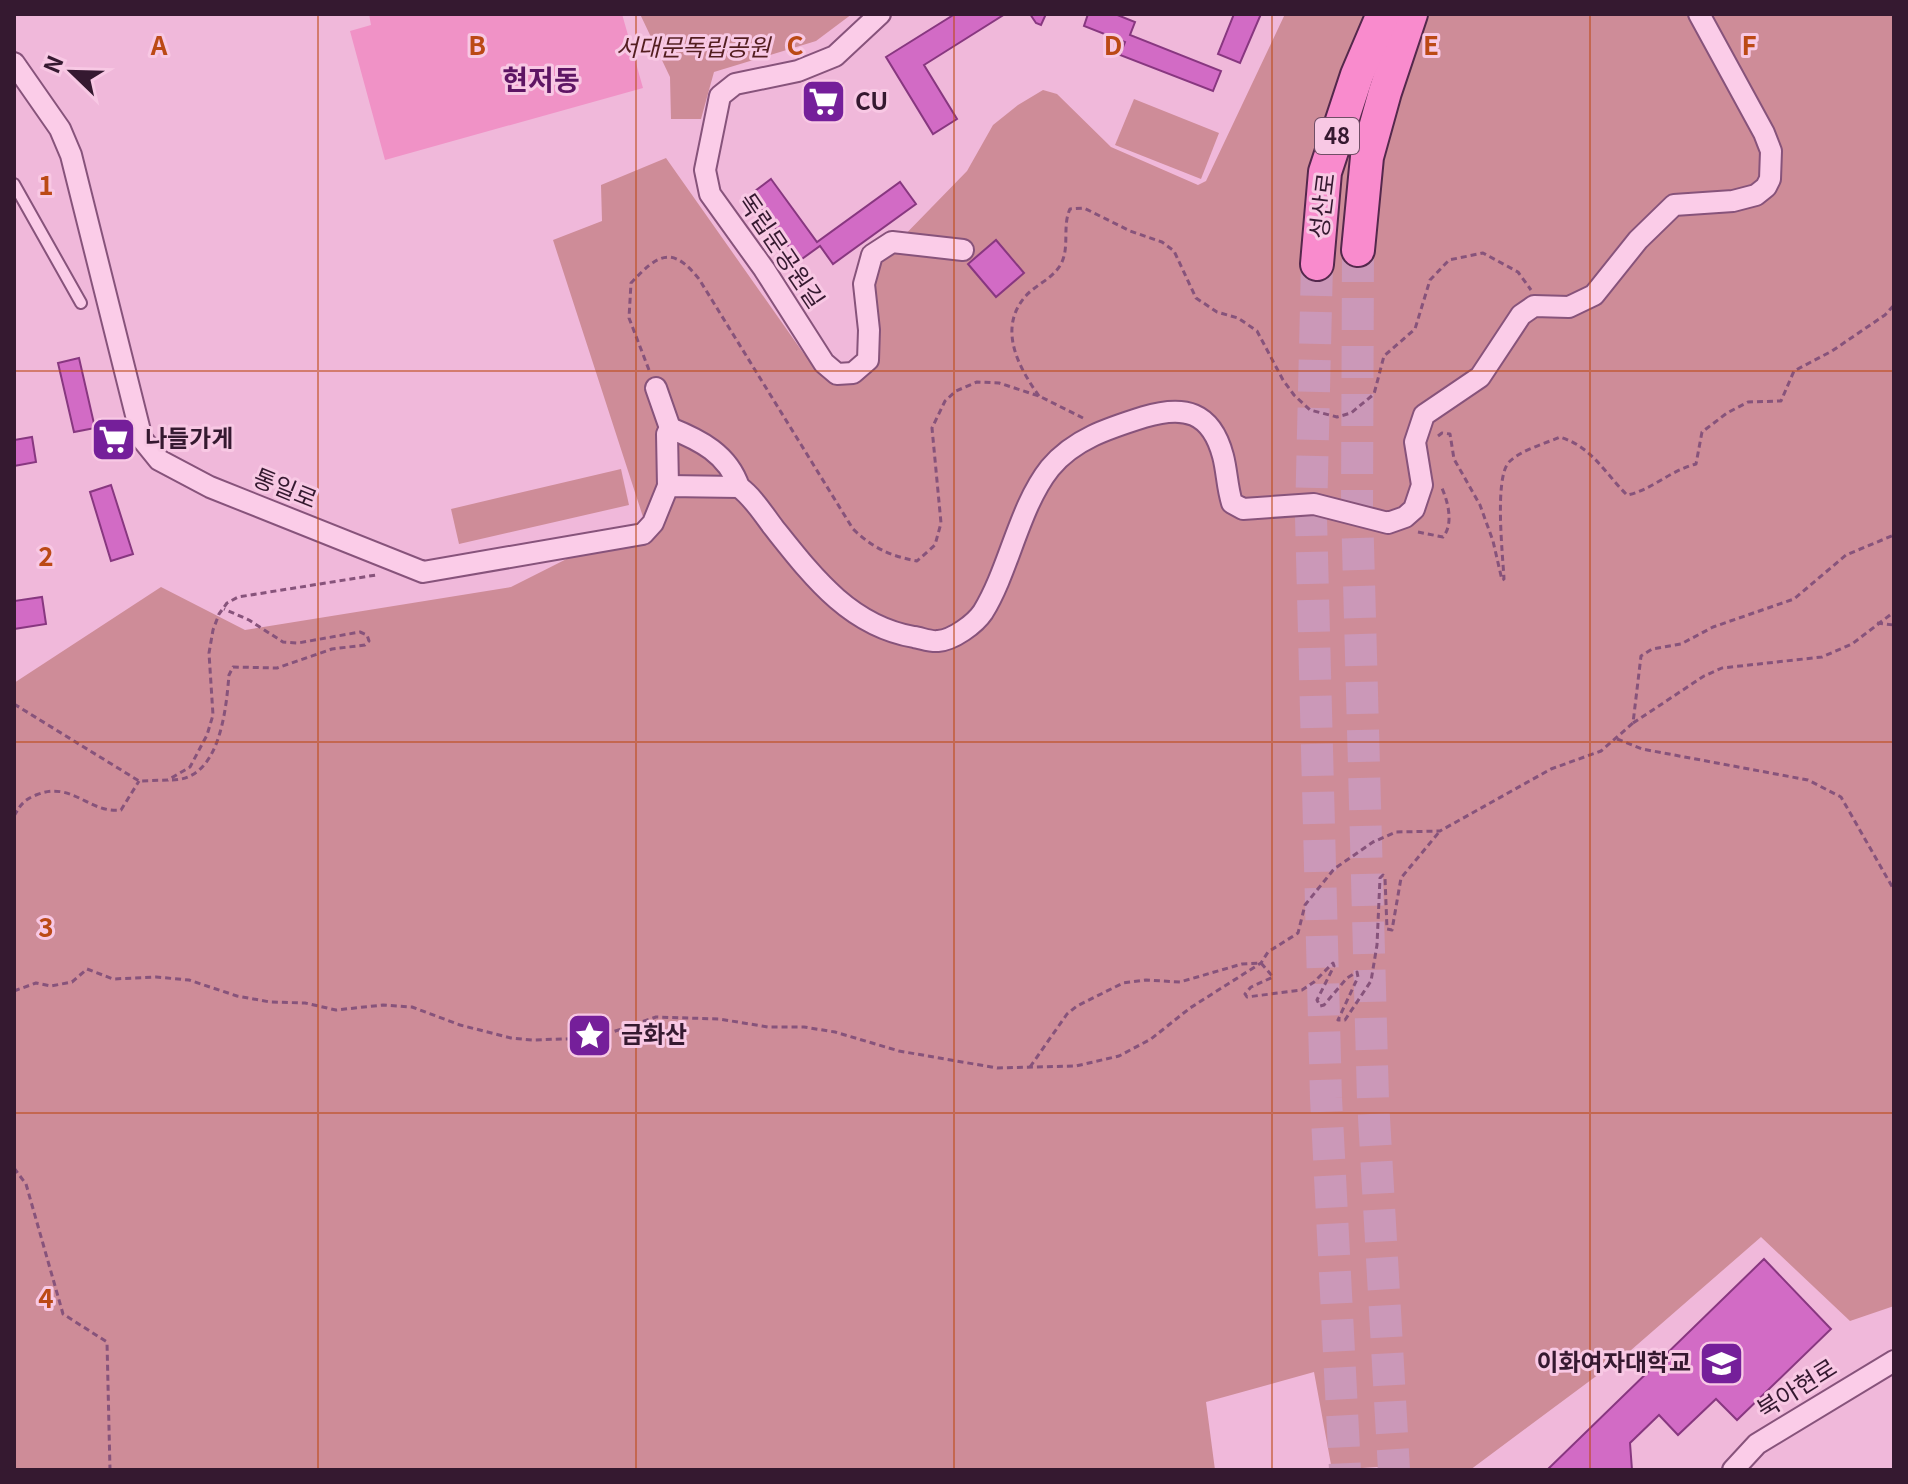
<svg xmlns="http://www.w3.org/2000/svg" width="1908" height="1484" font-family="Georgia,'Noto Sans KR',serif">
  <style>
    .green { fill: #ce8c98 }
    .sand { fill: #f092c6 }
    .building { fill: #d26bc5; stroke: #883780; stroke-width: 2 }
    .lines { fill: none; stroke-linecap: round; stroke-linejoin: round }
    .primary-tunnel { stroke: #cb98b8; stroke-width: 32; stroke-dasharray: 32 16; stroke-linecap: butt }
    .service-casing { stroke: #87537b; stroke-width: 14 }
    .minor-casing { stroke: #87537b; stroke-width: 24 }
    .primary-casing { stroke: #54284c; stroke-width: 36 }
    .path { stroke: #87537b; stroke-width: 3; stroke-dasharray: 6 4; stroke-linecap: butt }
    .service { stroke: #fbcce8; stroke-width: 10 }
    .minor { stroke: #fbcce8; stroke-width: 20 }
    .primary { stroke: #f98bcd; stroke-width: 32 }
    .grid { fill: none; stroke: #bb4915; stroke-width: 2; stroke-opacity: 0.55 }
    .labels { text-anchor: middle; stroke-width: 6; stroke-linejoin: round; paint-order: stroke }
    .shield { fill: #f8c8e4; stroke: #704e66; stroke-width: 2 }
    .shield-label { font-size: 22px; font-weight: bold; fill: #351930 }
    .park-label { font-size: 24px; font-style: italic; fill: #531e20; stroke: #f8c8e4 }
    .poi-label { font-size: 24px; font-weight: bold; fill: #351930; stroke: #f8c8e4; text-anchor: start }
    .street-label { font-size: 24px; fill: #351930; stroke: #f8c8e4 }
    .quarter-label { font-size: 28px; font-weight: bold; fill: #5e1564; stroke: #f8c8e4 }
    .grid-label { font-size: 26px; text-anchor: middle; font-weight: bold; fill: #bb4915; stroke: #f8c8e4; stroke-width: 6; stroke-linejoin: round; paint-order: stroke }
  </style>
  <rect width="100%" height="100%" fill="#f0b8da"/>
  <g class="green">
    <polygon points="640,14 852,14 816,41 714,72 701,119 671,119 670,77"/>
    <polygon points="1285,14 1894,14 1894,1306 1850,1321 1761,1237 1630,1351 1470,1470 1385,1470 1377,1467 1332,1470 1314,1372 1206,1402 1215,1470 14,1470 14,683 161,587 245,630 511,587 644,520 553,240 602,221 601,185 666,158 804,354 835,382 873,362 869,285 876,260 894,246 967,171 993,125 1018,105 1043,90 1057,94 1111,147 1198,185 1206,181"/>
    <polygon points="1134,99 1219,133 1201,179 1115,145"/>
    <polygon points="621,469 629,505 459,544 451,509"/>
  </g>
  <polygon class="sand" points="369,14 622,14 643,88 385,160 350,31 371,25"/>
  <g class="building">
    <polygon points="955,14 1005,14 924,65 957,119 933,134 886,57"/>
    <polygon points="1030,14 1046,14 1041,25 1036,23"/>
    <polygon points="1088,14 1115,14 1135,22 1130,35 1221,71 1213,91 1120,55 1125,42 1084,26"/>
    <polygon points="1234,14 1261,14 1240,63 1218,54"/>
    <polygon points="771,179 817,242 900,182 916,204 833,264 820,246 799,261 751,194"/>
    <polygon points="996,240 1024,273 996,297 968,264"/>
    <polygon points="79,358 95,428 74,432 58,363"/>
    <polygon points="32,437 36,462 14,466 14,440"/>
    <polygon points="111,485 133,554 111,561 90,492"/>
    <polygon points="42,597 46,624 14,629 14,601"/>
    <polygon points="1764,1259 1831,1329 1737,1420 1716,1399 1678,1435 1659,1415 1630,1443 1632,1470 1547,1470"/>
  </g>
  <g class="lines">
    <g class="primary-tunnel">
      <polyline points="1358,250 1357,508 1373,1100 1394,1470"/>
      <polyline points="1317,264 1311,517 1326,1098 1345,1470"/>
    </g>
    <defs>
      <polyline id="service" points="14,184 81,303"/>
      <g id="minor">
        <polyline points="880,14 835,56 798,71 735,84 720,96 705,170 710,194 764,269 824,363 837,374 853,373 868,360 869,330 864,284 872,255 892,242 963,250"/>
        <path d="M14 63 60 129 71 155 142 439 159 460 210 487 423 572 643 534 653 523 668 486 739 487C753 497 764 515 774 528 813 577 850 626 914 637 921 638 931 642 938 641 953 640 975 624 983 612 1009 570 1019 507 1050 468 1074 439 1109 428 1144 417 1184 405 1211 411 1223 456 1227 471 1227 487 1232 503L1243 509 1314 504 1388 523 1405 517 1414 509 1422 485 1415 442 1424 415 1480 377 1521 315 1534 306 1569 307 1594 295 1638 240 1674 205 1733 201 1756 195 1766 187 1770 179 1771 151 1764 133 1699 14"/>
        <polyline points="656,388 670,428"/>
        <path d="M668 486 667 434 670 428C700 440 728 454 739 487"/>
        <polyline points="1733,1470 1757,1444 1894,1361"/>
      </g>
      <g id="primary">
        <polyline points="1358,250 1367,157 1385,92 1411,14"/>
        <polyline points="1317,264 1325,172 1357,75 1383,14"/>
      </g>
    </defs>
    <use href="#service" class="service-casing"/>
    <use href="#minor" class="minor-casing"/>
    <use href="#primary" class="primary-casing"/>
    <g class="path">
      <path d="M649 370 629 318 631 283C658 254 672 245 699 279L853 529C873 548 890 556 917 561L935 545 941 523 932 428 945 401 956 391 977 382 999 383 1039 396 1083 418"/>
      <path d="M1039 396C1019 368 998 330 1024 298 1034 285 1052 280 1061 264 1070 247 1062 226 1070 209L1084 208 1130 231 1162 242 1174 251 1196 298 1217 312 1238 318 1257 331 1283 380 1294 395 1310 410 1337 417 1351 413 1374 394 1384 356 1415 329 1430 280 1449 260 1483 253 1518 272 1531 290"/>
      <path d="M1438 436 1442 433 1450 434 1454 459 1480 505 1493 541 1502 580 1504 579C1503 557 1494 478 1509 462 1521 450 1544 444 1560 437 1592 447 1604 472 1627 495 1650 491 1669 471 1696 464L1702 432 1727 413 1748 402 1781 401 1794 371 1832 351 1885 315 1894 305"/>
      <path d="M1418 532 1443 537C1454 524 1448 501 1441 486"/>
      <polyline points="1877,623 1894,625"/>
      <polyline points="14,704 139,781 168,780 190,767 207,735 213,715 209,653 213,630 219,614 227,603 238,597 376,575"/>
      <polyline points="1633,723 1704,676 1722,668 1822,657 1852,644 1894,612"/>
      <polyline points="1617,739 1642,749 1808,780 1841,797 1894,890"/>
      <path d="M172 780C220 780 226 710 229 675L233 667 277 668 332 649 365 645 369 641 367 635 360 632 298 643 283 642 249 620 224 609"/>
      <path d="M14 816C21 804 24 800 36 795 72 780 89 814 121 810L139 781"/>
      <polyline points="14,991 36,983 51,986 72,982 87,969 113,979 156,977 189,980 237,996 270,1002 305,1003 336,1010 383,1005 412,1007 460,1025 511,1038 532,1040 595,1038 656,1017 719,1019 768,1027 804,1027 835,1032 899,1051 997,1068 1076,1066 1119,1056 1151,1039 1190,1008 1261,963 1268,952 1298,933 1305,905 1334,869 1373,842 1396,832 1440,831 1551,769 1601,751 1633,723 1641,656 1652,649 1681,644 1713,627 1794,599 1846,555 1894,535"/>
      <polyline points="1030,1067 1067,1014 1077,1006 1123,983 1146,980 1180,982 1242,964 1261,963 1273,977 1251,987 1245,994 1247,997 1302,990 1314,982 1333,963 1334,966 1317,1000 1320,1006 1324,1005 1347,978 1357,972 1358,977 1338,1020 1345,1020 1371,981 1377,945 1380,878 1383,875 1385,878 1387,929 1392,930 1401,878 1440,831"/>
      <polyline points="14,1168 26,1184 63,1314 107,1342 110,1470"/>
    </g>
    <use href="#service" class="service"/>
    <use href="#minor" class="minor"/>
    <use href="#primary" class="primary"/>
  </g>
  <path class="grid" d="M318 14V1470M636 14V1470M954 14V1470M1272 14V1470M1590 14V1470M14 371H1894M14 742H1894M14 1113H1894"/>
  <defs>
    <symbol id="supermarket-square" viewBox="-11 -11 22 22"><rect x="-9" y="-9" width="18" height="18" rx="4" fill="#751f9a" stroke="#f8c8e4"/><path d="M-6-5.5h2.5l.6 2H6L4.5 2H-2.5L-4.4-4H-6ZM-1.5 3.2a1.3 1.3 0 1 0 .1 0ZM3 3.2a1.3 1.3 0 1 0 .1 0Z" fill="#fff"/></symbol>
    <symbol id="sight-square" viewBox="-11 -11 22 22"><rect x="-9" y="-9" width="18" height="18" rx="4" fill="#751f9a" stroke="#f8c8e4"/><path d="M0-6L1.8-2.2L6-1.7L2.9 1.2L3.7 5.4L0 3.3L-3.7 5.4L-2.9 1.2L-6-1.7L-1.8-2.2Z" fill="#fff"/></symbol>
    <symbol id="university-square" viewBox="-11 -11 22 22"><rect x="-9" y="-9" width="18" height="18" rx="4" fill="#751f9a" stroke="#f8c8e4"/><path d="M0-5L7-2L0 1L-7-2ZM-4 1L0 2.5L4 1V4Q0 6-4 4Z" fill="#fff"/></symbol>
  </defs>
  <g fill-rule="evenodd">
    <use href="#supermarket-square" x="798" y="76" width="51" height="51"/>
    <use href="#supermarket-square" x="88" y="414" width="51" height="51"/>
    <use href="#sight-square" x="564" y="1010" width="51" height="51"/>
    <use href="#university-square" x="1696" y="1338" width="51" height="51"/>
  </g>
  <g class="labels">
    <rect class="shield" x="1315" y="118" width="44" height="36" rx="6"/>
    <g class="shield-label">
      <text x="1337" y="144">48</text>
    </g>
    <g class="park-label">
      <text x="693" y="56">서대문독립공원</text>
    </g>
    <g class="poi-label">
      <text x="855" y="110">CU</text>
      <text x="145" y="447">나들가게</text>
      <text x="621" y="1043">금화산</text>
      <text x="1691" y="1371" text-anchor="end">이화여자대학교</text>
    </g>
    <g class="street-label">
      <text transform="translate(1323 206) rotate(-83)" y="8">성산로</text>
      <text transform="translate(781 251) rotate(56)" y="8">독립문공원길</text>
      <text transform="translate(285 489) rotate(22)" y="8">통일로</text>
      <text transform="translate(1797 1389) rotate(-32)" y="8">북아현로</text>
    </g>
    <g class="quarter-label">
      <text x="541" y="90">현저동</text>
    </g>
  </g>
  <g class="grid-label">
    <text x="159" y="55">A</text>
    <text x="477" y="55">B</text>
    <text x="795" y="55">C</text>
    <text x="1113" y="55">D</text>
    <text x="1431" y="55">E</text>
    <text x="1749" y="55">F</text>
    <text x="46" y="195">1</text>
    <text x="46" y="566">2</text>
    <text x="46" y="937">3</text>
    <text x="46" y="1308">4</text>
  </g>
  <rect width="1908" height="1484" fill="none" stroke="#351930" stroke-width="32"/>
  <g transform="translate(72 72) rotate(293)" stroke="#f8c8e4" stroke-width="6" paint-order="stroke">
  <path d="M0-6L14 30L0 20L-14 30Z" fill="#351930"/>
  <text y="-12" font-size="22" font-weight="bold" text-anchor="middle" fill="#351930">N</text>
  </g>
</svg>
